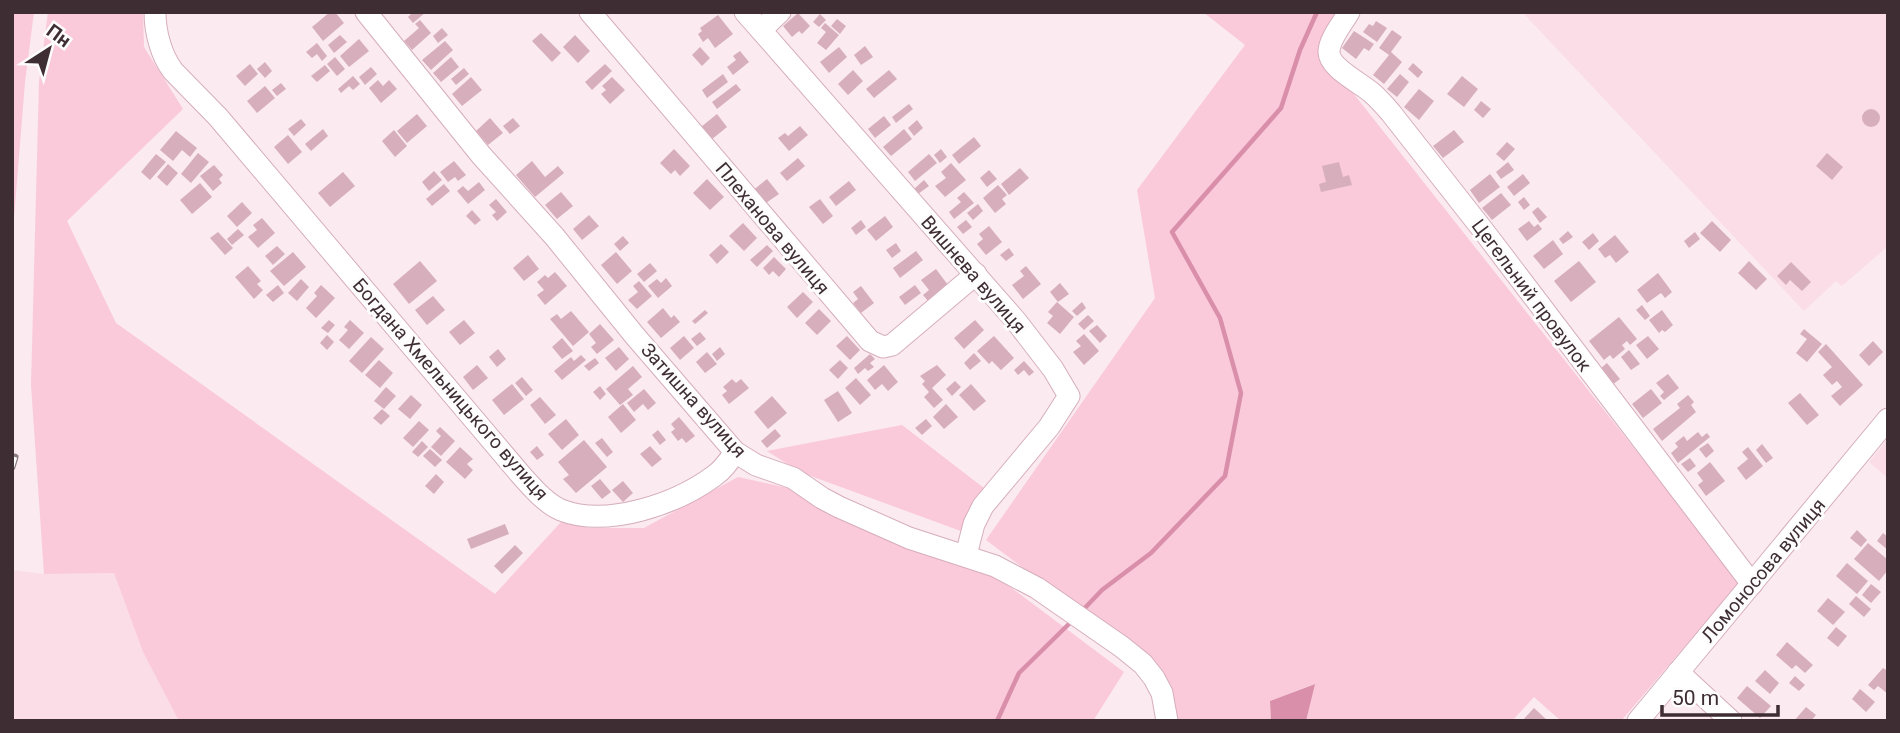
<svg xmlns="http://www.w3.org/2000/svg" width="1900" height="733" font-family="Roboto,sans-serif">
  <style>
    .built { fill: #fbdde7 }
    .green { fill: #fac9da }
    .water { fill: #d98faa }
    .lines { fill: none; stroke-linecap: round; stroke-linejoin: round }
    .stream { stroke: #d98faa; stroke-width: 4.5 }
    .building { fill: #d7afbc }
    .minor-casing { stroke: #d6aebb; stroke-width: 23 }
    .minor { stroke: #fff; stroke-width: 21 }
    .rail-casing { stroke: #8c7c81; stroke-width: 7 }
    .rail { stroke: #fcfcfc; stroke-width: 4.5; stroke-dasharray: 13; stroke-linecap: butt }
    .labels { text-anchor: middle; stroke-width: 6; stroke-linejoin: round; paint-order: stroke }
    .street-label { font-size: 19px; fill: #3e2e33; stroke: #fcfcfc }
  </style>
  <rect width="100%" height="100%" fill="#fbeaef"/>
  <g class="built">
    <polygon points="1522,12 1888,12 1888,246 1842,286 1836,281 1804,311"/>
    <polygon points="1888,439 1888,478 1869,462"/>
    <polygon points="12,570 44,574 114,573 143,652 179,721 12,721"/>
  </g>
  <g class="green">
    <polygon points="12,12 34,12 25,82 12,243"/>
    <polygon points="48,12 143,12 144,47 183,109 67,221 116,323 495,594 562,521 589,528 644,528 738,477 788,488 978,563 1124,672 1093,721 179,721 143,652 114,573 44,574 31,385 39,82"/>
    <polygon points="1203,12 1341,12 1319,50 1740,582 1621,721 1561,721 1534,697 1512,721 1306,721 1314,684 1270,701 1271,721 1166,721 1156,668 986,540 1155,298 1137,190 1245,45"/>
    <polygon points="902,425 993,495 969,534 800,472 767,451"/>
  </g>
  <polygon class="water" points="1315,684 1306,721 1271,721 1270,701"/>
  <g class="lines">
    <g class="stream">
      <polyline points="1082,611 1102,590 1151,553 1225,476 1241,393 1220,318 1172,232 1281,108 1300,50 1317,12"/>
      <polyline points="997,721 1019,673 1073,620"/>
    </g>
  </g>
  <g class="building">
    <polygon points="330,12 335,12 344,23 323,41 312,27"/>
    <polygon points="413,12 426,12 413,23 408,17"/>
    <polygon points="798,13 810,26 802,34 799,31 792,37 783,26"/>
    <polygon points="820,14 826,20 819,27 813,22"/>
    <polygon points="718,15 733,34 715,48 708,38 703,42 698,34 702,31 700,28"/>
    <polygon points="837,19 846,26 840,34 831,26"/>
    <polygon points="420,20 431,33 412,50 404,41 419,28 415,24"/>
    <polygon points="1376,21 1387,28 1377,42 1363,32 1369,24 1373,26"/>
    <polygon points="825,23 839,35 826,50 817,43 826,32 821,28"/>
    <polygon points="442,28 448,35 438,43 433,36"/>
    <polygon points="1392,30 1402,37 1391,52 1402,62 1384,84 1373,75 1389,55 1379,48"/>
    <polygon points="1354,31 1374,44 1369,51 1364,48 1356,59 1342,48"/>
    <polygon points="541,33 561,53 552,62 532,41"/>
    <polygon points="340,35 347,42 334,53 328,45"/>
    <polygon points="575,35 590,51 578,63 563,47"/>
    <polygon points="359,39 369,51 349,67 340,56"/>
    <polygon points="445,41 453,50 431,70 422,60"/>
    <polygon points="317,43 327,56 322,61 317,54 312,58 306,52"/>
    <polygon points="865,46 873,57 861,65 854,55"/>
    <polygon points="700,47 710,58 702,66 692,55"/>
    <polygon points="839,47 847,57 829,73 820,62"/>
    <polygon points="740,51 749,62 733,75 727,67 736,60 733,56"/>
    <polygon points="335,57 345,69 337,76 327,64"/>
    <polygon points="451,57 459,67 441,82 433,73"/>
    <polygon points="265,62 272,71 265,78 257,69"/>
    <polygon points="1413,63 1423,72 1418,78 1408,69"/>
    <polygon points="250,64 258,74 245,86 236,76"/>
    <polygon points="605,64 612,71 592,90 585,82"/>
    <polygon points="325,65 330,71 317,82 311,76"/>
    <polygon points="371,67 377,74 365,85 359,77"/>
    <polygon points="464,68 469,74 456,85 451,79"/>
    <polygon points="853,70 863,81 848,95 838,84"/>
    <polygon points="889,70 897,79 874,98 866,89"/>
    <polygon points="723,74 728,82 707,98 702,90"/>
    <polygon points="1400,74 1409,82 1397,97 1387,89"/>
    <polygon points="353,76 360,84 353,90 349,86 341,93 338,89"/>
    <polygon points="1462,76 1478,89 1464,107 1447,94"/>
    <polygon points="471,77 482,90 462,106 452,94"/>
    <polygon points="612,77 625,90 610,104 601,94 606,90 602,86"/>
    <polygon points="378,80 383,86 389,80 397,89 381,103 369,88"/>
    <polygon points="281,83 286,89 277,96 272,90"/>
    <polygon points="736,84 741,90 717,109 712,102"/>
    <polygon points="265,86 275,98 257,113 247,101"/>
    <polygon points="1419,89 1434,101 1419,120 1404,107"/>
    <polygon points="1481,101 1491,109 1483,118 1474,110"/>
    <polygon points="909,104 913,109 896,123 892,117"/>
    <circle cx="1871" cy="118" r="9"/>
    <polygon points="417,114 427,126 407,143 397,131"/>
    <polygon points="717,114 727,127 711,140 701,127"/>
    <polygon points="884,116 891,125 875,138 868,129"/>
    <polygon points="490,118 503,133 488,145 476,131"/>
    <polygon points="513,118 520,126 510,134 503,126"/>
    <polygon points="301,119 306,125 294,136 288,129"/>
    <polygon points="917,120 923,128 914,136 908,128"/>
    <polygon points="800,126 808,135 789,151 778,138 785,133 788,136"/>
    <polygon points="323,129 328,136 311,151 305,144"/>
    <polygon points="904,129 912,139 891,156 883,147"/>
    <polygon points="394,130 407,146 395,157 382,141"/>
    <polygon points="1454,130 1464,142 1443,158 1433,146"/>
    <polygon points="176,131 197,148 190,157 182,150 173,161 160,150"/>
    <polygon points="288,135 302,152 288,164 274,147"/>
    <polygon points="974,137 981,146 959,164 952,155"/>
    <polygon points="1507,142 1515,149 1504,161 1496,154"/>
    <polygon points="674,149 690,166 680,176 675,170 671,174 660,163"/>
    <polygon points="941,149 947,157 940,163 934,155"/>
    <polygon points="198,153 209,162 191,183 181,174"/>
    <polygon points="1827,153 1843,167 1832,180 1816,166"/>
    <polygon points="156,154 166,162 150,180 141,172"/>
    <polygon points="929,154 937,163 915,181 908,172"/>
    <polygon points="798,158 805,166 787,181 780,173"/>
    <polygon points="454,161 466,175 458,181 455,177 448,182 440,172"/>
    <polygon points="532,161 545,177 558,166 564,173 535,197 516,175"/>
    <polygon points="1339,162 1343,177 1349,175 1352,185 1321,192 1319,184 1326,182 1322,166"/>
    <polygon points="1508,162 1514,170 1501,179 1496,172"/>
    <polygon points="951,163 966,180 945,197 935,186 946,178 941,172"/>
    <polygon points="168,164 178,173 167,186 157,177"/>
    <polygon points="214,165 223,175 219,179 222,183 213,191 200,176"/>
    <polygon points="1020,168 1029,178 1009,195 1001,184"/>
    <polygon points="989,170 997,179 987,187 980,178"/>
    <polygon points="434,171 442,180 429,191 422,182"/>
    <polygon points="343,172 355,186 330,207 318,193"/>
    <polygon points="1490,174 1500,187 1479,203 1470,190"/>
    <polygon points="1523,174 1530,183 1514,196 1507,187"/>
    <polygon points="707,179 724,197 710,210 693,193"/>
    <polygon points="767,179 779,194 763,205 752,191"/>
    <polygon points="924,180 929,186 918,194 914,189"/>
    <polygon points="849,181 856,190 836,206 829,197"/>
    <polygon points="479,182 485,190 468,204 457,191 463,186 468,191"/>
    <polygon points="200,183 212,197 192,214 180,200"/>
    <polygon points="444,184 450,191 432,206 426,199"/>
    <polygon points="998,185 1007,195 1002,199 1006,204 995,213 983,198"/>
    <polygon points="561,192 573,206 557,219 545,205"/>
    <polygon points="964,192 974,203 954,219 949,212 961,202 957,198"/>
    <polygon points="1501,193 1511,205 1492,220 1482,208"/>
    <polygon points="1524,197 1530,205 1524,210 1518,202"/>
    <polygon points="496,199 507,212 497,221 492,215 496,212 489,205"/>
    <polygon points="820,199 833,216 823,224 809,207"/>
    <polygon points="242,202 252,213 237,227 227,216"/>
    <polygon points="978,204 983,211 973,220 967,213"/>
    <polygon points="1538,207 1547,217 1540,223 1532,212"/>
    <polygon points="472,210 481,220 475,225 466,216"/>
    <polygon points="589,215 599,226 582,240 573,229"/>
    <polygon points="885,216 893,227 876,241 867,230"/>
    <polygon points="262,218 275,233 258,248 248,237 257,230 253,225"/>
    <polygon points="861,220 866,227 856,235 851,228"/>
    <polygon points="966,220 972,227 963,234 957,227"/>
    <polygon points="1529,221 1534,227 1538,224 1542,229 1527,241 1518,229"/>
    <polygon points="1712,221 1731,240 1720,252 1700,233"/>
    <polygon points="743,223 757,238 744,251 729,236"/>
    <polygon points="989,226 1002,242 986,255 977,244 983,239 979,234"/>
    <polygon points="238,229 244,235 232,245 227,239"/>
    <polygon points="1568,231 1573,237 1563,244 1559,239"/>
    <polygon points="218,232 233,248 225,255 210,238"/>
    <polygon points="1695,232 1700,239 1689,248 1684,241"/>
    <polygon points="1593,233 1599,241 1589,250 1582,242"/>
    <polygon points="1615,235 1629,252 1616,263 1610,255 1605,258 1598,249"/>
    <polygon points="623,236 629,243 620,251 614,244"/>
    <polygon points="1553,240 1563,254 1544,269 1533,256"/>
    <polygon points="896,243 901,251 892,258 886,250"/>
    <polygon points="721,244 729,252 717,264 709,255"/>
    <polygon points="767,245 773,251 757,267 750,260"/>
    <polygon points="277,246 285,254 273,265 265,256"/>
    <polygon points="1009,248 1014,255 1006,261 1000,255"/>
    <polygon points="916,251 923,260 900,278 893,268"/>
    <polygon points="293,252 306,267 284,286 270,271"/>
    <polygon points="616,252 632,271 617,284 601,265"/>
    <polygon points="528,255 539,269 524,281 513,268"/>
    <polygon points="774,257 786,269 779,277 773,271 769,275 763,268"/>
    <polygon points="420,261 437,281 409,304 393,284"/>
    <polygon points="1579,261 1596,282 1571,302 1554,281"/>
    <polygon points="1749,261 1767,279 1756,290 1738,273"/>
    <polygon points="1791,262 1811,282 1802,291 1790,280 1786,285 1777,276"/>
    <polygon points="650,263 657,271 644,282 637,274"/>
    <polygon points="248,266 261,281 257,284 263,290 254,299 235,277"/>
    <polygon points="1026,266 1041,284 1023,299 1012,285 1024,276 1020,271"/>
    <polygon points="936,269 948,285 928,301 923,295 929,290 921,280"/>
    <polygon points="555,272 567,286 545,305 537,295 544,290 537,282 545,275 548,278"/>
    <polygon points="1658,273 1672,292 1665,298 1661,293 1647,303 1637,290"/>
    <polygon points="666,278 672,286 658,298 648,286 657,279 661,283"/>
    <polygon points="301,279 309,287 297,301 288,293"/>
    <polygon points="639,281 652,296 637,309 628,300 638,292 633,286"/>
    <polygon points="1060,283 1069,294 1058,302 1050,292"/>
    <polygon points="278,285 284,293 273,302 266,295"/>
    <polygon points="321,285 335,298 316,318 306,308 317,296 314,293"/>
    <polygon points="915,285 921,293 905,305 899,297"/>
    <polygon points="861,286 874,303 861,313 853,303 858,299 853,292"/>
    <polygon points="803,292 813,302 797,318 787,307"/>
    <polygon points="433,296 445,310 427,325 415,310"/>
    <polygon points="1057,302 1074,317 1060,334 1047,323 1053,316 1048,312"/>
    <polygon points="1082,302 1086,308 1077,316 1072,311"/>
    <polygon points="1642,305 1650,316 1645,320 1636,310"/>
    <polygon points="663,308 671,318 674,315 680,322 661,338 647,322"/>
    <polygon points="819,309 831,321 817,335 805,323"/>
    <polygon points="705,310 708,313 695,324 692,321"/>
    <polygon points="1662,310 1673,325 1665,332 1662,330 1659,333 1649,320"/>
    <polygon points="571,311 589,332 573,346 550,319 557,314 561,319"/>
    <polygon points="1088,315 1094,321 1084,330 1078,324"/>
    <polygon points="1619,317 1637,339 1630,345 1627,341 1622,345 1625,349 1613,359 1610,355 1604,360 1589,341"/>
    <polygon points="329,320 335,325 328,333 321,328"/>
    <polygon points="350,320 364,333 349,349 339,340 348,330 344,327"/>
    <polygon points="464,320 475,333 460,345 449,332"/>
    <polygon points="975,320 984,330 964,349 954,338"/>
    <polygon points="600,324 614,340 597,354 591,347 596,343 589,334"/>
    <polygon points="1097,325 1107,336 1100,343 1089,331"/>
    <polygon points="1804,329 1822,344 1807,362 1796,353 1807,339 1800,334"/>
    <polygon points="700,332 706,339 697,346 691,339"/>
    <polygon points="1084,334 1099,351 1084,365 1073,352 1081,346 1076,341"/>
    <polygon points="327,335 334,342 327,350 320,343"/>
    <polygon points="684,336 694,348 680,360 670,348"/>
    <polygon points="847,336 860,350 850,360 836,346"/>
    <polygon points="994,336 1014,358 1001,370 992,361 989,364 977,351"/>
    <polygon points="1648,336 1659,349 1647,359 1636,345"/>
    <polygon points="371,337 384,349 362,373 349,361"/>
    <polygon points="562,338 573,351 562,359 552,347"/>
    <polygon points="1873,341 1883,352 1869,366 1859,355"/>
    <polygon points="1826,344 1863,385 1840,406 1831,396 1842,387 1837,381 1832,385 1823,375 1832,367 1818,352"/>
    <polygon points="619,347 629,359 616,371 605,358"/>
    <polygon points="720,347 725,354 717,361 712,354"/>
    <polygon points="498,349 506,359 497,367 489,357"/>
    <polygon points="1629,350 1640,364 1631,370 1621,357"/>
    <polygon points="707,352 717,364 705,373 696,362"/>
    <polygon points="974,353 981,361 970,370 964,363"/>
    <polygon points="870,354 875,359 870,363 874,367 868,371 865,368 858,374 854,368"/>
    <polygon points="581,355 586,360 562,380 554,371 571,357 574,361"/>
    <polygon points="595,358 599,363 589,371 584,366"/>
    <polygon points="379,360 393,373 380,388 365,375"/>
    <polygon points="840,360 848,368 838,379 829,370"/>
    <polygon points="1024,361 1034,372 1029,376 1024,370 1018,375 1014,370"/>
    <polygon points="1607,363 1620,379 1612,385 1600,369"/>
    <polygon points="477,365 488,378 473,390 463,377"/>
    <polygon points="884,365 898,382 888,391 882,384 875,390 867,380"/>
    <polygon points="937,365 946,375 932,388 943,400 934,408 924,397 929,392 922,384 925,381 920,376"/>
    <polygon points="633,366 642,377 628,389 633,395 620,405 606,389"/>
    <polygon points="1668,374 1679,388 1664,400 1660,396 1664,392 1656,383"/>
    <polygon points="522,377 533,390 526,396 515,383"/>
    <polygon points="856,378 871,395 860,405 845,388"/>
    <polygon points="732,379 736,383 741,379 749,388 729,404 722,395 727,391 723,387"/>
    <polygon points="955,381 961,387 952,396 946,389"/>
    <polygon points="512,384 524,399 504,415 492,400"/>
    <polygon points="971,384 986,401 974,411 959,395"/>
    <polygon points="600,386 606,394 600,400 593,392"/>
    <polygon points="386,387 396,396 384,409 374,401"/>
    <polygon points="644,389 656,403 648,410 643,404 634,412 627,403"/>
    <polygon points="1651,389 1662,403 1643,418 1632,404"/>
    <polygon points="838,391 852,413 838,422 824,400"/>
    <polygon points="1800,393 1819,415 1807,425 1788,403"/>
    <polygon points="411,395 422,405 410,419 398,409"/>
    <polygon points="1688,395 1694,402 1691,405 1696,412 1662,441 1653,429 1680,408 1677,404"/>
    <polygon points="772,396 787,413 768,429 754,412"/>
    <polygon points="540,397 556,415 545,424 530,405"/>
    <polygon points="623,404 636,420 621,433 608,417"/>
    <polygon points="946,404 958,417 944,429 933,417"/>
    <polygon points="382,409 390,416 381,425 373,418"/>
    <polygon points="679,417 695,436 686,443 682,438 678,441 671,432 675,429 671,424"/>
    <polygon points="566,419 579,435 562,450 548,434"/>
    <polygon points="926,419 932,426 922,435 915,428"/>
    <polygon points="419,421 429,430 413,447 403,438"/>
    <polygon points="440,427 455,441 441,456 431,447 441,436 436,431"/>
    <polygon points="775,429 781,436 767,448 761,441"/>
    <polygon points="658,430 666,440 660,445 652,435"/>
    <polygon points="1698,432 1702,437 1707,433 1710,437 1678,463 1671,453 1678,447 1675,443 1684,436 1687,441"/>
    <polygon points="602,438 613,452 607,457 595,443"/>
    <polygon points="584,440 607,467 576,493 563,479 569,475 558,462"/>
    <polygon points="422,441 428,447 418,457 412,452"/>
    <polygon points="1708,443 1714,451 1706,458 1699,449"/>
    <polygon points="1762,444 1773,458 1766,463 1756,450"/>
    <polygon points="537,446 544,455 537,460 530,452"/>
    <polygon points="650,446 662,459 652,467 640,454"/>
    <polygon points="460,447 473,459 467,464 473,470 465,479 446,462"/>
    <polygon points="1748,447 1763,466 1746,480 1737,468 1748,459 1742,452"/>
    <polygon points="430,449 442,460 435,467 423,456"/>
    <polygon points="1690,458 1696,466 1688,472 1681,464"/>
    <polygon points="1710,462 1725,481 1706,496 1698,485 1703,481 1697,473"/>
    <polygon points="436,474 444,482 434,494 425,486"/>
    <polygon points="600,479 611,492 602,499 591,486"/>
    <polygon points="623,481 633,493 623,502 612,490"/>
    <polygon points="505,524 509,534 471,549 467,539"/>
    <polygon points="1857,530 1867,540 1861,547 1850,538"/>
    <polygon points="1883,533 1888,537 1888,550 1877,541"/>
    <polygon points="1868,543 1888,560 1888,570 1879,581 1854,559"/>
    <polygon points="515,545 523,553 502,574 494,566"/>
    <polygon points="1847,563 1868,581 1857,594 1836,576"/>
    <polygon points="1871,584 1881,592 1871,603 1862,595"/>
    <polygon points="1856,596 1871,609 1864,617 1849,604"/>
    <polygon points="1828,598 1845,612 1833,625 1817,611"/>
    <polygon points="1836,627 1847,636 1838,647 1827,638"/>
    <polygon points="1787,642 1813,665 1805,673 1796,665 1792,669 1776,655"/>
    <polygon points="1883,668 1888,671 1888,694 1878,686 1874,690 1868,685"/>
    <polygon points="1765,670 1779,683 1770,694 1755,681"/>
    <polygon points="1795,676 1805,685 1799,691 1789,683"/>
    <polygon points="1747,686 1771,706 1760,718 1737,698"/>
    <polygon points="1860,689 1875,702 1866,712 1852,699"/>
    <polygon points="1806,707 1816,715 1811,721 1794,721"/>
    <polygon points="1534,708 1548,721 1522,721"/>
  </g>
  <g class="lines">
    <defs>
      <g id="minor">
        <path d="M155 12C155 32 161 55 173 71L218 117 521 475C532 487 545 503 561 510 607 528 676 504 714 476 723 470 729 461 735 452"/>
        <polyline points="366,12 481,155 554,236 635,336 735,452 756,465 793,478 822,498 839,507 909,538 995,566 1037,588 1122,647 1143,664 1154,678 1162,693 1167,721"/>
        <polyline points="590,12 870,341 883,347 892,345 976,274"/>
        <polyline points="745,12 1016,321 1053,369 1069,396 1049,427 983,506 974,524 966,555"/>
        <path d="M1349 12C1343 23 1329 39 1329 52 1329 68 1361 83 1372 93 1379 99 1385 106 1391 113L1486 234 1752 584"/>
        <polyline points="761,30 780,12"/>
        <polyline points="1678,672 1731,721"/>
        <polyline points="1638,721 1888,419"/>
      </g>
    </defs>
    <use href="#minor" class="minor-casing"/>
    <use href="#minor" class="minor"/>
    <defs>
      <polyline id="rail" points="12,467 15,457"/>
    </defs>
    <use href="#rail" class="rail-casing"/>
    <use href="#rail" class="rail"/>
  </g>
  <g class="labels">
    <g class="street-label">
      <text transform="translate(773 228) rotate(50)" y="7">Плеханова вулиця</text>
      <text transform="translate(974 274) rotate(49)" y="7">Вишнева вулиця</text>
      <text transform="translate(1532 295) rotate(53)" y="7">Цегельний провулок</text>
      <text transform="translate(451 389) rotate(49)" y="7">Богдана Хмельницького вулиця</text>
      <text transform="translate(694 400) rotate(48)" y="7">Затишна вулиця</text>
      <text transform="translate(1763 570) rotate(-50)" y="7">Ломоносова вулиця</text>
    </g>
  </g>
  <rect width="1900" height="733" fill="none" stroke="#3e2e33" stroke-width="28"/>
  <g transform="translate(49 49) rotate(36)" stroke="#fcfcfc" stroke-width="5" paint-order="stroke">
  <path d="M0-5L12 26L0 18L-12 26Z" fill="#3e2e33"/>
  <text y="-10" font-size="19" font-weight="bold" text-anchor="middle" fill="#3e2e33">Пн</text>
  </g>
  <path d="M1662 705v10h116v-10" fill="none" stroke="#3e2e33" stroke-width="3.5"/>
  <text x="1672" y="705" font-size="21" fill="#3e2e33" stroke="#fcfcfc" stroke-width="5" paint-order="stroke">50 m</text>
</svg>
